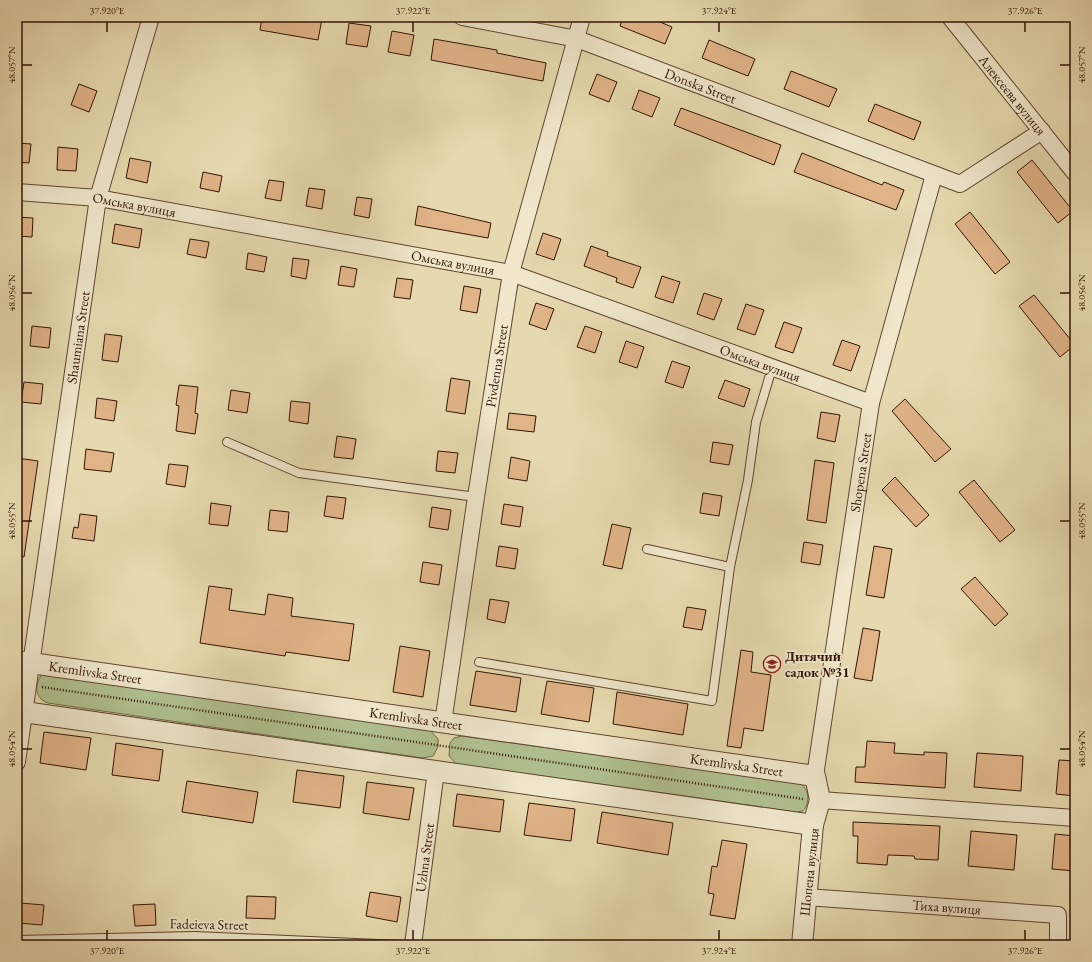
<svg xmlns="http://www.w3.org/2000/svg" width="1092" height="962" font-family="'EB Garamond',serif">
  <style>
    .green { fill: #b0c08f; stroke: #716a4a }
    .building { fill: #e1b488; stroke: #321504 }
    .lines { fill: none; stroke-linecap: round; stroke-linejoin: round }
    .service-casing { stroke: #5f462f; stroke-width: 10 }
    .minor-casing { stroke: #5f462f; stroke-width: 18 }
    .tertiary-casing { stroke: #5f462f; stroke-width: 22 }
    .path { stroke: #321504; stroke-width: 2.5; stroke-dasharray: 1 2; stroke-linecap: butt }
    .service { stroke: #efe6cb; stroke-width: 8 }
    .minor { stroke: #efe6cb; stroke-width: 16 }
    .tertiary { stroke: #efe6cb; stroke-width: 20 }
    .ticks { fill: none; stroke: #321504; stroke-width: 1.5 }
    .labels { text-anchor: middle; stroke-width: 3.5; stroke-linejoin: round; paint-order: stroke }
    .street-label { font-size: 14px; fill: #321504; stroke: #efe6cb }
    .poi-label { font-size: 14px; font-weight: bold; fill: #321504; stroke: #efe6cb; text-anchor: start }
    .neatline { fill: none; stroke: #321504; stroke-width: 1.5 }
    .ticks-label { font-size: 10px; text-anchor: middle; fill: #321504 }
  </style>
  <rect width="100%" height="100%" fill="#e6d9af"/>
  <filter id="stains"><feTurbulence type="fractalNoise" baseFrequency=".005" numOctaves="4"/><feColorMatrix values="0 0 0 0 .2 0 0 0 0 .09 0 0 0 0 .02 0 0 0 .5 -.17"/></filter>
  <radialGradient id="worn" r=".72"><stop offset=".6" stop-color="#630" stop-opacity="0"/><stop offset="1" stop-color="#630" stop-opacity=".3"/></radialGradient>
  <g class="green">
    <path d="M42 674 430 730 438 739V747L433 756 423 758 48 703C35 699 34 685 42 674Z"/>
    <path d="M462 736 799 783C810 788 810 803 803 811L796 812 456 764 449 756 450 743 454 738Z"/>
  </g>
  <g class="building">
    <polygon points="262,17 311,17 322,19 318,40 260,30"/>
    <polygon points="623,17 648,17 672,27 665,44 620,26"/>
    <polygon points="349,23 371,26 367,47 346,44"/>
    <polygon points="392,31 414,35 410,56 388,52"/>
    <polygon points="434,39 497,50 497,53 546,63 543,81 431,60"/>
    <polygon points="709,40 755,59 748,76 702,58"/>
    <polygon points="791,71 837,89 829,107 784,89"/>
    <polygon points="597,74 617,82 609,102 589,94"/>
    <polygon points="79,84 97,91 89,112 71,105"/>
    <polygon points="639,90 660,98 652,117 632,109"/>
    <polygon points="875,104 921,122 914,140 868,121"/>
    <polygon points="681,108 781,145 774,165 674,125"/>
    <polygon points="17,143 31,144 29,163 17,162"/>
    <polygon points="58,147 78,149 76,171 57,170"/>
    <polygon points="802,153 882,185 884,182 904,190 896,210 794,172"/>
    <polygon points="130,158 151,162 147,183 126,178"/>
    <polygon points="1032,160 1073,211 1058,223 1017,172"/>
    <polygon points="203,172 222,176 219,192 200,188"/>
    <polygon points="269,180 284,182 281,201 265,198"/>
    <polygon points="309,188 325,190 322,209 306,206"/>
    <polygon points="357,197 372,199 369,218 354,215"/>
    <polygon points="418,206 491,223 488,238 415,225"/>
    <polygon points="970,212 1010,262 995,274 955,224"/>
    <polygon points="17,217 33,218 32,237 17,236"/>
    <polygon points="115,224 142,229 139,248 112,243"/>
    <polygon points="543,233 561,239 554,260 536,254"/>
    <polygon points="190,239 209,242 206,258 187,254"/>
    <polygon points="591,246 608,252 607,256 641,267 633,288 616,282 617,278 584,266"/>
    <polygon points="248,253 267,257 264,272 246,269"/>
    <polygon points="293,258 309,260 306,279 291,276"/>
    <polygon points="341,266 357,269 354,287 338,285"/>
    <polygon points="662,276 680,282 673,303 655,297"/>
    <polygon points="397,278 413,280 410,299 394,297"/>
    <polygon points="464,286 481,289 477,313 460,310"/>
    <polygon points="704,293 722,299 714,320 697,314"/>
    <polygon points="1034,295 1075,345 1060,357 1019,306"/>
    <polygon points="536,303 554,309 546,330 529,324"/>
    <polygon points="746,304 764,310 755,335 737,329"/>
    <polygon points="784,322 802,328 793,353 775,347"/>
    <polygon points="32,326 51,328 49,348 30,346"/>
    <polygon points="585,326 602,332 595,353 577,347"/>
    <polygon points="105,334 122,336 118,362 102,360"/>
    <polygon points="842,340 860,346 851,371 833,365"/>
    <polygon points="626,341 644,347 637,368 619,362"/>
    <polygon points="672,361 690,367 683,388 665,382"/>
    <polygon points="451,378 470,381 465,414 446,411"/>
    <polygon points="725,380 750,389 744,407 718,398"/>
    <polygon points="24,382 43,384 41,404 21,402"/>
    <polygon points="179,385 198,387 195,413 198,414 195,434 176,431 179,406 176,405"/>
    <polygon points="231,390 250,393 247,413 228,410"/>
    <polygon points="97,398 117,401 114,421 95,418"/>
    <polygon points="905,399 951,449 935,462 892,411"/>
    <polygon points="291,401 310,403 308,424 289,421"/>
    <polygon points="821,412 840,415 835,442 817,438"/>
    <polygon points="509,413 536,416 534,432 507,429"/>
    <polygon points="337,436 356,439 353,459 334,457"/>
    <polygon points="713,442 733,445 729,465 710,462"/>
    <polygon points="86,449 114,453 111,472 84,469"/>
    <polygon points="438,451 458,453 455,473 436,471"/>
    <polygon points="511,457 530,461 527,481 508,478"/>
    <polygon points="17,458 38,461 24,557 17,557"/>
    <polygon points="815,460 834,463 826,523 807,520"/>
    <polygon points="169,464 188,466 185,487 166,484"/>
    <polygon points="895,477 929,515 916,527 882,490"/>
    <polygon points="974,480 1015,530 1000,542 959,492"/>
    <polygon points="703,493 722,496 719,516 700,513"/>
    <polygon points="327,496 346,498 343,519 324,516"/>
    <polygon points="211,503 231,506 228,526 209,524"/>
    <polygon points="504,504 523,507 520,527 501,524"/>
    <polygon points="432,507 451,510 448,530 429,527"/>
    <polygon points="270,510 289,512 287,532 268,530"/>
    <polygon points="80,514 97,516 94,541 72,538 74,527 78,528"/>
    <polygon points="612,524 631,528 622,569 603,565"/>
    <polygon points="804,542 823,545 820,565 801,562"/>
    <polygon points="499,546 518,549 515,569 496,566"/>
    <polygon points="874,546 892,549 884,598 866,595"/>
    <polygon points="423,562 442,565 439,585 420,582"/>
    <polygon points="975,577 1008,614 995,626 961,589"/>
    <polygon points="209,586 232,589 229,610 265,615 268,594 293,598 291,616 354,624 349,661 286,652 285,656 200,643"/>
    <polygon points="490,599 509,602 505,623 487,619"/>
    <polygon points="687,607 706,610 702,630 683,627"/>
    <polygon points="863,628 880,631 872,681 854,678"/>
    <polygon points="400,646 430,651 423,697 393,692"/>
    <polygon points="741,650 753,652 751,672 771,675 763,731 744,728 741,748 727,746"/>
    <polygon points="476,671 521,678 516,712 470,705"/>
    <polygon points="547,681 594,688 589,722 541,714"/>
    <polygon points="617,692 688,704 683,735 613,724"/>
    <polygon points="44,732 91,738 86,770 40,763"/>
    <polygon points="867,741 895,743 894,753 924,755 924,752 947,753 945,788 855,782 856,767 865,767"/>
    <polygon points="116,743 163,750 159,781 112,775"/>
    <polygon points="977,753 1023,756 1021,791 974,787"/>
    <polygon points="1059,760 1075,761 1075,796 1056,794"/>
    <polygon points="297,770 344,776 340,808 293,802"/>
    <polygon points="187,781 258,792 253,823 182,812"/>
    <polygon points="367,782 414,788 409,820 363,813"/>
    <polygon points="457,794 504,800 500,832 453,826"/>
    <polygon points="529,803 575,809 571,841 524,835"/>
    <polygon points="602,812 673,823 668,855 597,843"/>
    <polygon points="853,822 940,826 938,860 915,859 914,856 888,855 887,865 857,863 858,836 853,836"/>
    <polygon points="971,831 1017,835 1014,870 968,866"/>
    <polygon points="1055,834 1075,836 1075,871 1052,869"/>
    <polygon points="722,840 747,844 735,919 710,915 714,894 708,893 712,866 717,867"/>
    <polygon points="370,892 401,897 397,922 366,916"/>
    <polygon points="247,896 276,897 275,919 246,918"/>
    <polygon points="20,903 44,905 42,925 18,923"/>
    <polygon points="155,904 156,925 135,926 133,905"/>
  </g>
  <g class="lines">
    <defs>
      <g id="service">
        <polyline points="227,442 299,473 476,497"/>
        <polyline points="647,549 730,567"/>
        <polyline points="479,662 712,701 730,567 748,480 756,422 772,368"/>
        <polyline points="17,940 195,936 401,945"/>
      </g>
      <g id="minor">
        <path id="s1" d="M462 17 577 39 960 184 1042 131"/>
        <path id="s2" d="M950 17 1075 173"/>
        <path id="s3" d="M17 192 98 198 511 273 871 403"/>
        <path id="s4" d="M443 723 476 497 511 273 582 17"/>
        <path id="s5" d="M17 762 98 198 151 17"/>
        <path id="s6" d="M815 776 871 403 934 175"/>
        <polyline points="820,800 1075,818"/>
        <path id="s7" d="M806 897 1058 915V945"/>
        <path id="s8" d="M413 945 436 771"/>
      </g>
      <g id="tertiary">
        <path id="s9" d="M17 661 815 776 820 800 813 825 802 945"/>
        <polyline points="17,711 813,825"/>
      </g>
    </defs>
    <use href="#service" class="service-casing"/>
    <use href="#minor" class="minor-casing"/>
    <use href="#tertiary" class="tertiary-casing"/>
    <polyline class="path" points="42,687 803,799"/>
    <use href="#service" class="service"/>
    <use href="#minor" class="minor"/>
    <use href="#tertiary" class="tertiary"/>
  </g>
  <path class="ticks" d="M107 22V32M413 22V32M719 22V32M1025 22V32M22 65H32M1060 65H1070M22 293H32M1060 293H1070M22 521H32M1060 521H1070M22 749H32M1060 749H1070M107 930V940M413 930V940M719 930V940M1025 930V940"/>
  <defs>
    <symbol id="school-ring" viewBox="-11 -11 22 22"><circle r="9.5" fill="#efe6cb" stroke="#8f2418" stroke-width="1.5"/><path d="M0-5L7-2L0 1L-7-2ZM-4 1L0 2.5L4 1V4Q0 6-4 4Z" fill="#8f2418"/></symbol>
  </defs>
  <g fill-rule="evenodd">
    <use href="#school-ring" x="762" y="654" width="20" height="20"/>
  </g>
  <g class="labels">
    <g class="street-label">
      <text dy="5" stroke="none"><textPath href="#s1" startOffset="249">Donska Street</textPath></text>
      <text dy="5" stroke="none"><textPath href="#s2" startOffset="100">Алексєєва вулиця</textPath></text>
      <text dy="5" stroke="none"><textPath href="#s3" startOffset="118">Омська вулиця</textPath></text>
      <text dy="5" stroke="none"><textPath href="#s3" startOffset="442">Омська вулиця</textPath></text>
      <text dy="5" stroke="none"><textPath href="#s5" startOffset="429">Shaumiana Street</textPath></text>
      <text dy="5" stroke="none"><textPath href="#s3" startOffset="766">Омська вулиця</textPath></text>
      <text dy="5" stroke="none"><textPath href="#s4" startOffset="361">Pivdenna Street</textPath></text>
      <text dy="5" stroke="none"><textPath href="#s6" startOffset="307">Shopena Street</textPath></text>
      <text dy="5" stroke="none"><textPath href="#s9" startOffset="79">Kremlivska Street</textPath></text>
      <text dy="5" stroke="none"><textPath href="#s9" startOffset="403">Kremlivska Street</textPath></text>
      <text dy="5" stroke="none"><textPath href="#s9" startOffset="727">Kremlivska Street</textPath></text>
      <text dy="5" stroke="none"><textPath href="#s8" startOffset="88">Uzhna Street</textPath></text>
      <text transform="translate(809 872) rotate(-84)" y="5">Шопена вулиця</text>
      <text dy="5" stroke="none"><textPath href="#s7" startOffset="141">Тиха вулиця</textPath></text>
      <text transform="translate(209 924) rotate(1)" y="5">Fadeieva Street</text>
    </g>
    <g class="poi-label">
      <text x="785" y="661">Дитячий<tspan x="785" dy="16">садок №31</tspan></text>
    </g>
  </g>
  <rect width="1092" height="962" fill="none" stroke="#e6d9af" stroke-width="44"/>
  <rect x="22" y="22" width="1048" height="918" class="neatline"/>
  <g class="ticks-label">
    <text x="107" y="14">37.920°E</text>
    <text x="413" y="14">37.922°E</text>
    <text x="719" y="14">37.924°E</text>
    <text x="1025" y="14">37.926°E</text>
    <text transform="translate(11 65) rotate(-90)" y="4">48.057°N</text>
    <text transform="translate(1081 65) rotate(-90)" y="4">48.057°N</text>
    <text transform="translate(11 293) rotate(-90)" y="4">48.056°N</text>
    <text transform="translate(1081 293) rotate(-90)" y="4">48.056°N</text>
    <text transform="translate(11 521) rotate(-90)" y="4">48.055°N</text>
    <text transform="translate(1081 521) rotate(-90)" y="4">48.055°N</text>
    <text transform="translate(11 749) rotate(-90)" y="4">48.054°N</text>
    <text transform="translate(1081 749) rotate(-90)" y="4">48.054°N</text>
    <text x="107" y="954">37.920°E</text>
    <text x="413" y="954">37.922°E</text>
    <text x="719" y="954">37.924°E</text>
    <text x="1025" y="954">37.926°E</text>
  </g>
  <rect width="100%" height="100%" filter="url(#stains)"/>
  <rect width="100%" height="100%" fill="url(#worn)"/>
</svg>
